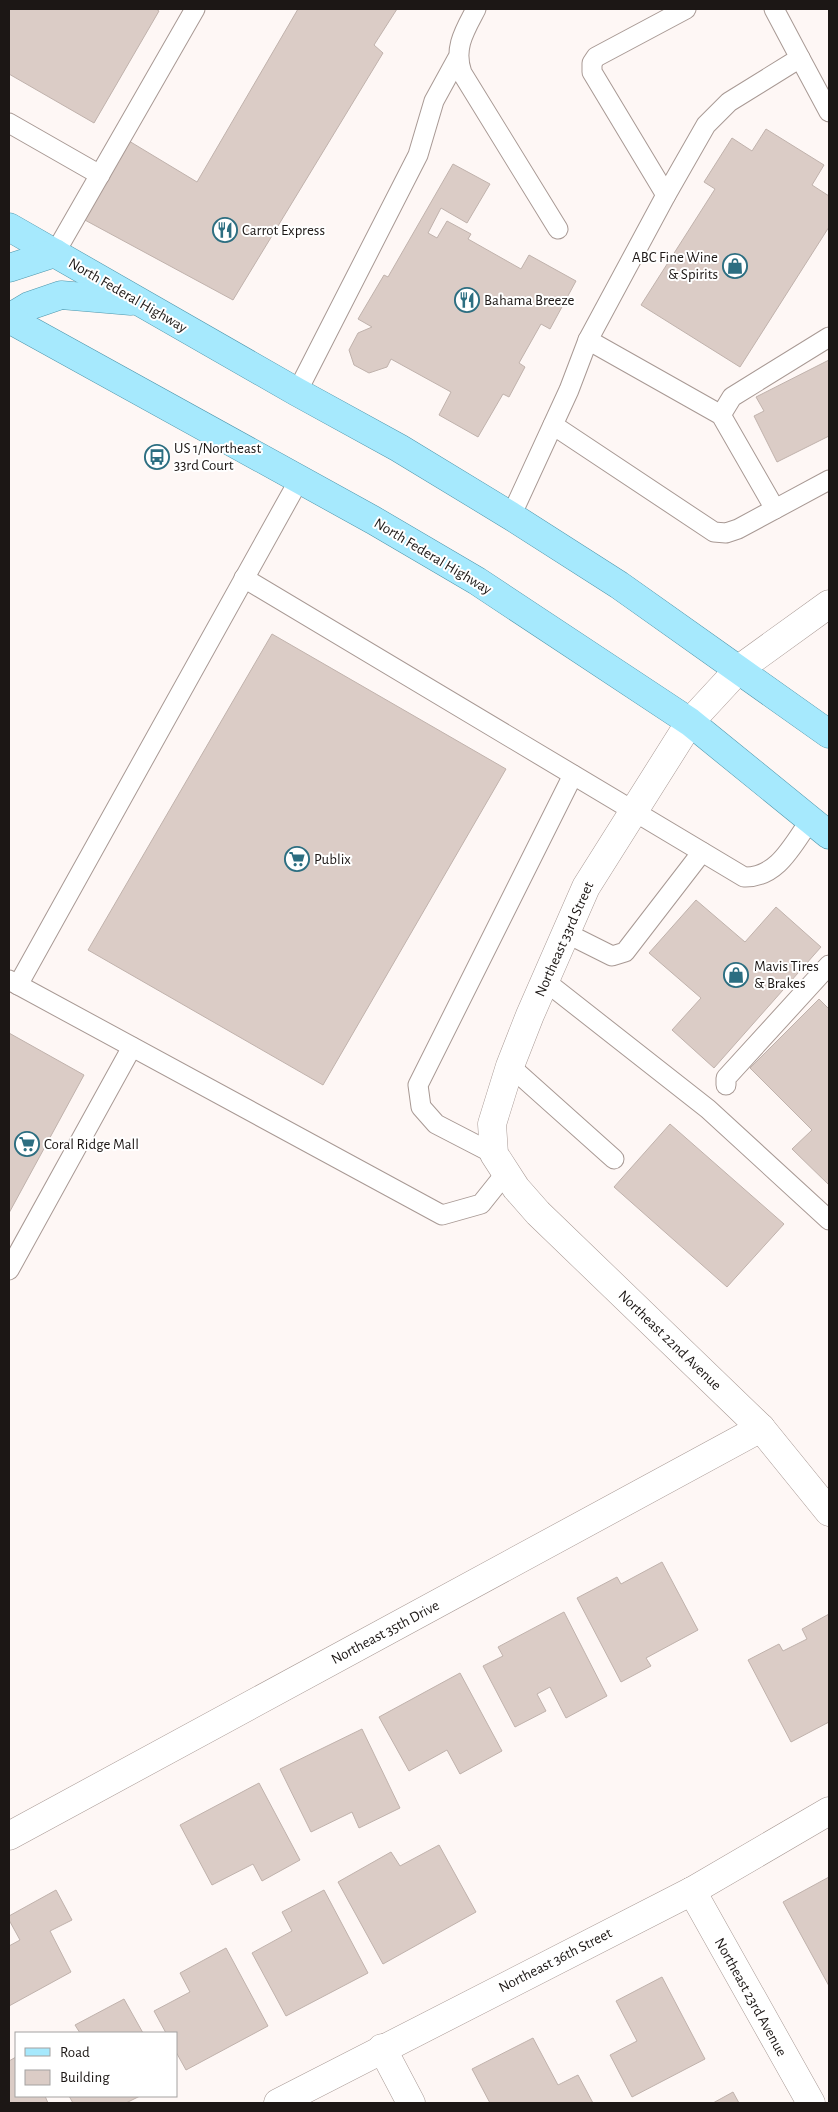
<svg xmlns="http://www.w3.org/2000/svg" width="838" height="2112" font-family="'Alegreya Sans',sans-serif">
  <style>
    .building { fill: #dbccc6; stroke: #c0b2ac }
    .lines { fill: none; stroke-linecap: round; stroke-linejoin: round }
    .service-casing { stroke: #a89994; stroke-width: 21 }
    .minor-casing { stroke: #a89994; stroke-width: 29 }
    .primary-casing { stroke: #4f96ab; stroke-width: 29 }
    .service { stroke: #fff; stroke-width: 19 }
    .minor { stroke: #fff; stroke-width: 28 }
    .primary { stroke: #a6e9fd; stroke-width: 28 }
    .labels { text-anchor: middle; stroke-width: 4; stroke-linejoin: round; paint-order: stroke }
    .poi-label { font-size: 15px; fill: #1c1715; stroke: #fff; text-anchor: start }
    .street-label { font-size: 15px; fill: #1c1715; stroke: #fff }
  </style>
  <rect width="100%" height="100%" fill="#fef7f5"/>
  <g class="building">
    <polygon points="9,9 156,9 159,11 94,123 9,74"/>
    <polygon points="298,9 397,9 374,45 383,53 233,300 83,219 129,141 197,182"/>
    <polygon points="766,129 824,165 812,185 829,196 829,227 740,367 641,305 715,189 704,182 732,138 752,151"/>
    <polygon points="453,164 490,184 467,223 441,208 428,233 437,238 447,221 471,234 468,239 521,269 529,255 576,281 550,329 541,324 519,363 525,367 509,397 503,394 478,437 439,415 451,392 391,359 387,367 369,373 354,365 349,350 358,333 372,327 358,319 384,275 388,277"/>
    <polygon points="829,360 829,436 777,462 754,416 764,411 756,397"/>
    <polygon points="272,634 506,769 323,1085 88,950"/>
    <polygon points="696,900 745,942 776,907 821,947 714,1068 672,1030 701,998 649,953"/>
    <polygon points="819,999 829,1009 829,1185 792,1149 812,1130 750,1068"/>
    <polygon points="9,1033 84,1075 9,1213"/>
    <polygon points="670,1124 784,1224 727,1287 614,1187"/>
    <polygon points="662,1562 698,1630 646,1658 651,1666 621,1682 577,1598 617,1577 621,1584"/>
    <polygon points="564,1612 607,1696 566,1718 550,1687 537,1694 546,1711 515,1727 483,1666 503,1656 498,1647"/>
    <polygon points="829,1614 829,1722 791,1742 748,1660 779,1644 783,1651 807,1639 802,1629"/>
    <polygon points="460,1673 502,1751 460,1774 447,1750 409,1771 379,1717"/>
    <polygon points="362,1729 400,1808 359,1828 352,1812 311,1832 280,1769"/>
    <polygon points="259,1783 300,1860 262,1881 253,1864 212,1885 180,1825"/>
    <polygon points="439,1845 476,1912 383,1964 338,1882 391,1852 400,1866"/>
    <polygon points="829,1877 829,1986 783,1902"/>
    <polygon points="56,1890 72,1920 50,1931 71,1972 9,2006 9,1946 20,1940 9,1920 9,1916"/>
    <polygon points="324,1890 368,1973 286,2016 252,1953 292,1931 282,1912"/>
    <polygon points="226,1948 268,2026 186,2070 176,2052 176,2033 166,2033 154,2011 190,1992 180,1973"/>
    <polygon points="662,1977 705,2059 632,2097 610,2055 637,2041 616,2001"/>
    <polygon points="124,1999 143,2033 80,2033 75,2025"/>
    <polygon points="533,2038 558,2085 578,2075 593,2103 490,2103 472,2069"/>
    <polygon points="16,2057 16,2096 45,2096 48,2103 9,2103 9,2061"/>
    <polygon points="733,2092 739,2103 713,2103"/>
    <polygon points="69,2096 140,2096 126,2103 73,2103"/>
  </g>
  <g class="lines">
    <defs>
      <g id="service">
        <path d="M476 9C465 30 453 48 462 73L558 229"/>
        <polyline points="774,9 800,58"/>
        <polyline points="9,123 100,175"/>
        <polyline points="666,195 592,72 592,63 596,57 686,9"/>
        <polyline points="55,253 195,9"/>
        <polyline points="588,340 721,415 775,509"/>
        <polyline points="297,392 418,155 434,101 457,59"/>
        <polyline points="721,415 732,397 829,337"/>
        <polyline points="553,425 714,532 726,533 738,529 829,480"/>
        <polyline points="511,516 569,390 588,340 666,195 706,125 729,102 800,58 829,112"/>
        <path d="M244 578 744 877C778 878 793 844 811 819"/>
        <polyline points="566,933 612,956 625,952 702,852"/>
        <polyline points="9,980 442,1215 481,1204 505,1174"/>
        <polyline points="545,981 708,1109 829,1220"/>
        <polyline points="18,985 299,480"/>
        <polyline points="510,1066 614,1159"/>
        <polyline points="726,1085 726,1078 829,965"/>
        <polyline points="494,1154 436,1124 421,1107 418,1085 573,775"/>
        <polyline points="9,1270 132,1047"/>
      </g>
      <g id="minor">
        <polyline points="829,604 739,669 690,722 586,887 530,1015 510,1066 492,1124 494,1154 516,1188 538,1213 761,1428 829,1512"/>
        <polyline points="9,1836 761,1428"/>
        <polyline points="692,1891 811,2103"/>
        <polyline points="382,2048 411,2103"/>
        <polyline points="278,2103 692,1891 829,1811"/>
      </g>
      <g id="primary">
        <polyline points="9,227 297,392 399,448 511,516 619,585 829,734"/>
        <polyline points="9,268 55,253"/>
        <polyline points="9,318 29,306 61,295 131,301"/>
        <polyline points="9,319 373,520 477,581 690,722 829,835"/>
      </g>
    </defs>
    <use href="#service" class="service-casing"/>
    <use href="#minor" class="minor-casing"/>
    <use href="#primary" class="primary-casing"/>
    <use href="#service" class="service"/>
    <use href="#minor" class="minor"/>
    <use href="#primary" class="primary"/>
  </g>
  <defs>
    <symbol id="restaurant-ring" viewBox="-11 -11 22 22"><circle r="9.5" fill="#fff" stroke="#2c6e81" stroke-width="1.5"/><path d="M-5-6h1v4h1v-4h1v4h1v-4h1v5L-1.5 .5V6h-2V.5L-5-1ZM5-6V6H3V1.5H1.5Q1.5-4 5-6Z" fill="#2c6e81"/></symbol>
    <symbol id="shop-ring" viewBox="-11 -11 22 22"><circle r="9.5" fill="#fff" stroke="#2c6e81" stroke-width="1.5"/><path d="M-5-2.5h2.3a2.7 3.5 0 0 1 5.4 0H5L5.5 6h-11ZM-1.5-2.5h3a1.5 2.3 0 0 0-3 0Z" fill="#2c6e81"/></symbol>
    <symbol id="bus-ring" viewBox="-11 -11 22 22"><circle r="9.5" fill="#fff" stroke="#2c6e81" stroke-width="1.5"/><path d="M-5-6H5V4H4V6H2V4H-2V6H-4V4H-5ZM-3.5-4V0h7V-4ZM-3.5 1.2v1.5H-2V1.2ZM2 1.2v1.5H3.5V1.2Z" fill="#2c6e81"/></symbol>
    <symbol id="supermarket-ring" viewBox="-11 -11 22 22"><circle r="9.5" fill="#fff" stroke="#2c6e81" stroke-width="1.5"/><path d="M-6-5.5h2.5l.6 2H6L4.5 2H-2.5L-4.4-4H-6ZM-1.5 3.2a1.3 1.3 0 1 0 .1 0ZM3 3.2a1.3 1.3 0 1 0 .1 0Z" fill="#2c6e81"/></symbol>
  </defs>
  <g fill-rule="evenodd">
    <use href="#restaurant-ring" x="211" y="216" width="28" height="28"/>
    <use href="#shop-ring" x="721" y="252" width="28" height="28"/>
    <use href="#restaurant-ring" x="453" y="286" width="28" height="28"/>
    <use href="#bus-ring" x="143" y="443" width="28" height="28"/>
    <use href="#supermarket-ring" x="283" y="845" width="28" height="28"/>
    <use href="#shop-ring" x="722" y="961" width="28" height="28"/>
    <use href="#supermarket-ring" x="13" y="1130" width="28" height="28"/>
  </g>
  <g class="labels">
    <g class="poi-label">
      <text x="242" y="235">Carrot Express</text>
      <text x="718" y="262" text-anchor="end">ABC Fine Wine<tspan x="718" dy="17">&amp; Spirits</tspan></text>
      <text x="484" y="305">Bahama Breeze</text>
      <text x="174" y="453">US 1/Northeast<tspan x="174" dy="17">33rd Court</tspan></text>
      <text x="314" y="864">Publix</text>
      <text x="754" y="971">Mavis Tires<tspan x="754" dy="17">&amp; Brakes</tspan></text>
      <text x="44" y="1149">Coral Ridge Mall</text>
    </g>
    <g class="street-label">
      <text transform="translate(128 295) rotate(30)" y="5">North Federal Highway</text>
      <text transform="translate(433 556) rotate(31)" y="5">North Federal Highway</text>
      <text transform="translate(564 939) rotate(-66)" y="5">Northeast 33rd Street</text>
      <text transform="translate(670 1340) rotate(44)" y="5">Northeast 22nd Avenue</text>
      <text transform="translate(385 1632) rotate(-28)" y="5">Northeast 35th Drive</text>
      <text transform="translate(555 1960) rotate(-27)" y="5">Northeast 36th Street</text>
      <text transform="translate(751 1997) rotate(61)" y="5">Northeast 23rd Avenue</text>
    </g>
  </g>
  <rect width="838" height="2112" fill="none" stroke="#1c1715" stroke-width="20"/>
  <rect x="15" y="2032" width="162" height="65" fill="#ffffff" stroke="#a4a2a1"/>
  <rect x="25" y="2048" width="25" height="8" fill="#a6e9fd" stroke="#a4a2a1"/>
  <text x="60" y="2057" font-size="15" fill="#1c1715">Road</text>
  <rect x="25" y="2070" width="25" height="15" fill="#dbccc6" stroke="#a4a2a1"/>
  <text x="60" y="2082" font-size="15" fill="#1c1715">Building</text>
</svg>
